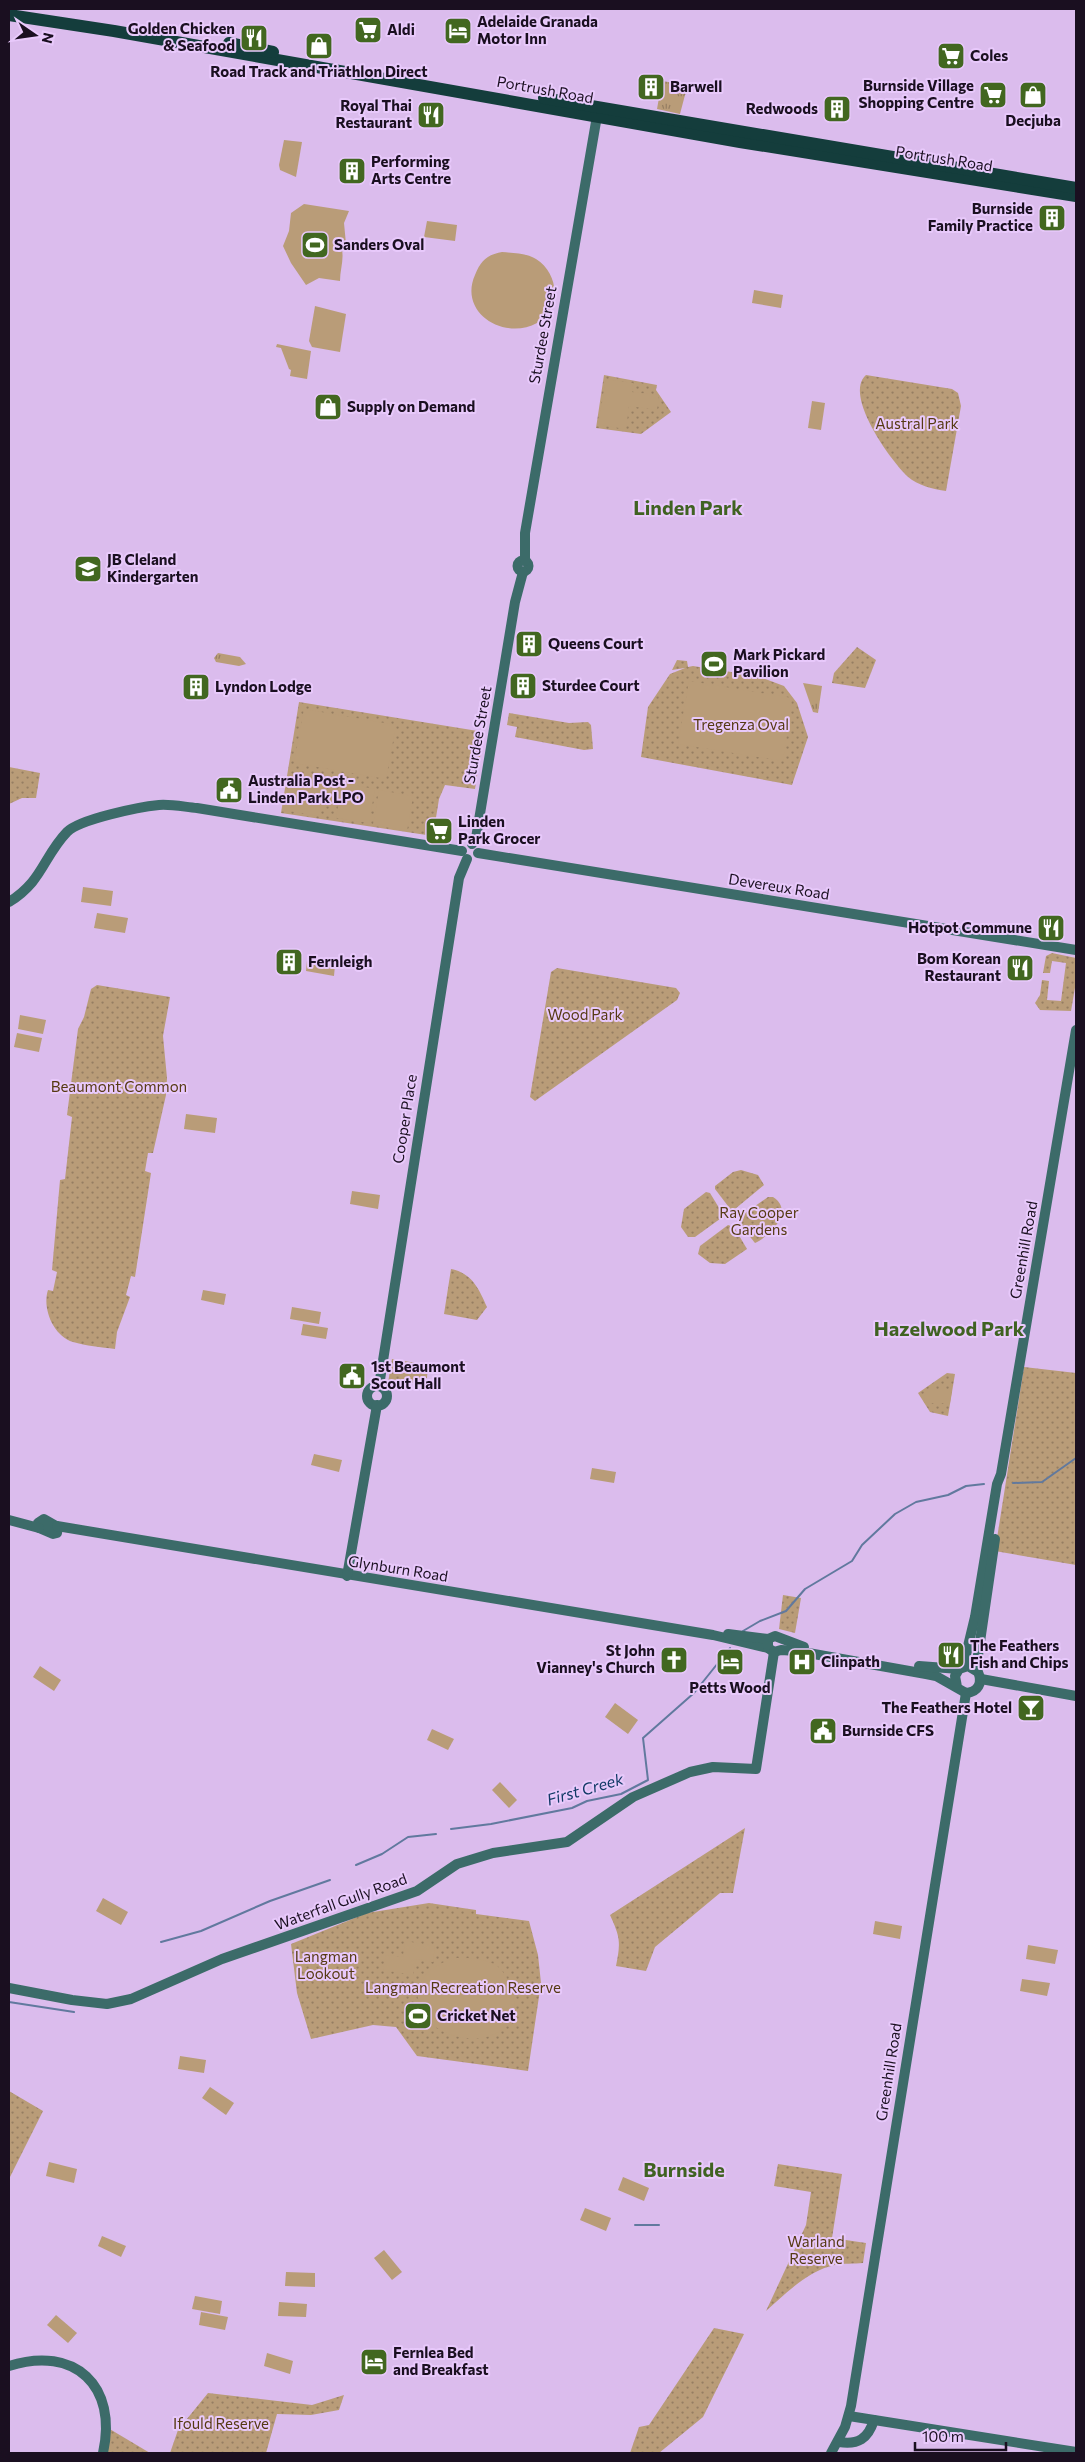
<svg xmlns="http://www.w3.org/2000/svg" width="1085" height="2462" font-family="Commissioner,sans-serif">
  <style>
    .grass { fill: url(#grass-tufts) }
    .park { fill: url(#park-dots) }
    .pitch { fill: #b99c78 }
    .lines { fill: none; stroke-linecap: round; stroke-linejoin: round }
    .stream { stroke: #61799e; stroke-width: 2 }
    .secondary { stroke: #3c6b69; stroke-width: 10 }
    .highway { stroke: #143d3c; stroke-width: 12 }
    .labels { text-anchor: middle; stroke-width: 4; stroke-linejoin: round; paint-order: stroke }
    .poi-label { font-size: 15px; font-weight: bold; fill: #1a0f20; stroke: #e8c9fb; text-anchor: start }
    .street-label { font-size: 15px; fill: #1a0f20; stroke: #e8c9fb }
    .park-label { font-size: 15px; fill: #563a13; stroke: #e8c9fb }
    .water-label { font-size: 16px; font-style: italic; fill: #103965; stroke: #e8c9fb }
    .district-label { font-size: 20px; font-weight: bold; fill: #406222; stroke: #e8c9fb }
  </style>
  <defs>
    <pattern id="grass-tufts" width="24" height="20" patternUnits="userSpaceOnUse" patternTransform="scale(1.25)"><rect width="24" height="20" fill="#b99c78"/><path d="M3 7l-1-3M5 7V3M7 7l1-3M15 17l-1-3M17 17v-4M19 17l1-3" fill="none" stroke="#967e62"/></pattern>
    <pattern id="park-dots" width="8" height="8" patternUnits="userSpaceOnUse" patternTransform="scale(1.25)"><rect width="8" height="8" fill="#b99c78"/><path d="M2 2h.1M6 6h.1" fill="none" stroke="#967e62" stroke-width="1.8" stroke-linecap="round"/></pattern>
  </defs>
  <rect width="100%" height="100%" fill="#dbbced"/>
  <g class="grass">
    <polygon points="662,81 693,86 685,95 680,114 657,109"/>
    <polygon points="218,653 240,657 246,664 239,666 216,662 214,658"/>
    <polygon points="803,683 822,686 818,713 813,712"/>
  </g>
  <g class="park">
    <polygon points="604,375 657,385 656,390 671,412 641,434 596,428"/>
    <path d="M866 375 952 389 958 393 961 406 946 491C933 489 918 486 907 476 891 461 843 395 866 375Z"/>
    <polygon points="857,647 876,660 865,688 832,683 834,673"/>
    <polygon points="677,660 687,661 688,667 693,666 757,676 784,686 797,703 808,737 792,785 641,757 648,707 670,674 685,668 672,670"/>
    <polygon points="299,702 484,732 475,789 445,785 439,799 433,836 281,813"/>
    <polygon points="509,713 569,723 588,722 591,725 593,749 584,750 515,737 517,727 507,725"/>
    <polygon points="9,767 40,773 36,798 22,798 9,804"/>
    <polygon points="1052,953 1076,958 1076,982 1071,1011 1040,1010 1035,1003 1040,995 1042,980 1049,981 1047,1000 1061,1001 1066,963 1052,961 1050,973 1043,973 1046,956"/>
    <polygon points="557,968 676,988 680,993 677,1000 535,1101 530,1097 551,972"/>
    <path d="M97 985 170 997 163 1036 167 1078 166 1095 153 1153H148L145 1171 151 1173 135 1277 131 1276 126 1295 130 1297 117 1332 115 1349C101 1347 86 1346 73 1342 53 1336 42 1308 48 1290L53 1291 57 1272 52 1270 60 1180 65 1179 72 1117 67 1115 78 1029 84 1017 91 989Z"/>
    <polygon points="741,1170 758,1175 764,1185 735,1209 731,1210 715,1189 715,1186 733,1172"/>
    <polygon points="706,1192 710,1193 724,1216 695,1237 688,1237 681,1227 684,1209"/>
    <path d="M768 1197H773C795 1211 770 1236 755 1243L739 1223 738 1218Z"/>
    <polygon points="728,1225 734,1227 747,1249 725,1264 710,1263 698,1254 700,1246"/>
    <path d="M451 1269C472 1273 479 1289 487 1307L477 1320 444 1314Z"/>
    <polygon points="392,1359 428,1365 427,1378 391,1390 387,1389"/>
    <polygon points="1024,1367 1076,1373 1076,1565 995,1551"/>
    <polygon points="947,1373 955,1374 948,1416 930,1412 918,1393"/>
    <polygon points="783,1595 801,1598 795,1633 779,1629"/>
    <path d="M745 1828 733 1893H720L655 1947 646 1971 616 1966C621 1942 620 1937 610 1915Z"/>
    <polygon points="429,1903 476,1910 476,1914 529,1921 538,1955 541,1983 528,2071 417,2056 396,2027 373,2025 311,2039 297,1993 291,1944 367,1913"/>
    <polygon points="9,2091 43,2111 9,2179"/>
    <path d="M778 2164 842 2174 832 2238 866 2243 863 2263C854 2264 844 2263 835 2265 809 2270 785 2294 766 2311L806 2225 811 2192 774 2186Z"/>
    <polygon points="714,2328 744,2334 703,2417 659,2453 630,2453 639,2427 649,2425"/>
    <polygon points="208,2393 312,2405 344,2395 339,2410 311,2415 277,2414 266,2453 170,2453 178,2430"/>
    <polygon points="108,2428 150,2453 103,2453"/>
  </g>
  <g class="pitch">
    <polygon points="284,140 302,142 296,177 280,170 279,165"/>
    <path d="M304 204 349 211 344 223 346 244 342 250C344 260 340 270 340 281L319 278 306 285 291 263 283 246 289 231 291 213Z"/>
    <polygon points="427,221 457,225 455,241 424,237"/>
    <path d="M502 252C513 253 526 253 536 259 559 273 562 309 537 323 505 341 458 313 475 275 481 260 487 255 502 252Z"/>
    <polygon points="754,290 783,295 781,308 752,303"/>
    <polygon points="315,306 346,314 340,352 312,347 309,341"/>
    <polygon points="277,344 311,351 307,379 290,376 291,370 289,369 281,348 276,347"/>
    <polygon points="606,379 633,383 632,392 659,395 657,410 629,406 626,429 598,425"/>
    <polygon points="812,401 825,403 821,430 808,428"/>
    <polygon points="689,681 792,698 783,761 678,744"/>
    <polygon points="304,709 396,725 386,779 294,763"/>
    <polygon points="290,775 323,781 318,816 284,810"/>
    <polygon points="342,783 375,789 369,823 336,818"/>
    <polygon points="379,790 413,796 407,831 373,825"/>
    <polygon points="83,887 113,891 111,906 81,902"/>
    <polygon points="97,913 128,918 125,933 94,928"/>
    <polygon points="307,961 335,965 334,976 306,971"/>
    <polygon points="20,1015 46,1020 43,1034 18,1029"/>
    <polygon points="17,1033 42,1038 39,1052 14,1047"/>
    <polygon points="186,1114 217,1118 215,1133 184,1129"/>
    <polygon points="352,1191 380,1195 378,1209 350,1204"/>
    <polygon points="203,1290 226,1294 224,1305 201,1300"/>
    <polygon points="292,1307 321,1312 319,1324 290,1319"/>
    <polygon points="303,1324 328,1328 326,1339 301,1335"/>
    <polygon points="925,1390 952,1390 950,1403 924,1403"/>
    <polygon points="314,1454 342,1460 339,1472 311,1465"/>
    <polygon points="592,1468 616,1472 614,1483 590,1479"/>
    <polygon points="40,1666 61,1680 54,1691 33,1677"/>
    <polygon points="615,1703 638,1720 628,1734 605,1717"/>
    <polygon points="432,1729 454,1739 448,1750 427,1740"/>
    <polygon points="500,1782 517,1800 509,1808 492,1790"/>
    <polygon points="103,1898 128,1912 121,1925 96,1911"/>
    <polygon points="875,1921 902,1926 900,1939 873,1934"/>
    <polygon points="405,1941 435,1946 433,1962 416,1959 413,1975 383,1970 386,1955 403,1957"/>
    <polygon points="1028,1945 1058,1950 1055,1964 1026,1959"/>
    <path d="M454 1958C467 1958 484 1958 496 1965 504 1971 509 1981 512 1990 523 2026 492 2044 460 2037 447 2035 436 2029 427 2019L408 2018 409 2012 422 2013C409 1984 428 1967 454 1958Z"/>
    <polygon points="1022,1979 1050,1983 1047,1996 1020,1991"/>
    <polygon points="180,2056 206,2060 204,2073 178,2069"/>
    <polygon points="210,2087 234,2103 226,2115 202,2098"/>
    <polygon points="49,2162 77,2169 74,2183 46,2176"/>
    <polygon points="623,2177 649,2188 644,2201 618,2190"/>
    <polygon points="585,2208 611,2218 606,2231 580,2220"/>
    <polygon points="102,2236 126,2246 121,2257 98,2246"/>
    <polygon points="384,2250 402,2272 392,2280 374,2258"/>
    <polygon points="286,2272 315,2273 315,2287 285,2286"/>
    <polygon points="195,2296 222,2301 220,2314 192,2309"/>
    <polygon points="279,2302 307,2304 306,2317 278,2316"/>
    <polygon points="201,2312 228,2317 225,2330 199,2325"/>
    <polygon points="56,2315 77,2333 68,2343 47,2325"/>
    <polygon points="267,2353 293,2361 290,2374 264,2366"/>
  </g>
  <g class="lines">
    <g class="stream">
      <polyline points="1013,1483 1042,1482 1076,1458"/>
      <polyline points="743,1631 760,1621 786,1611 805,1589 852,1561 862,1545 895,1514 916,1502 948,1495 966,1486 984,1484"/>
      <polyline points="451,1829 491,1824 572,1808 587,1801 621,1794 648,1780 643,1738 694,1693 730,1648"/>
      <polyline points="356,1865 382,1854 408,1837 436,1834"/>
      <polyline points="161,1942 201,1931 270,1901 330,1880"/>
      <polyline points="9,2002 74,2012"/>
      <polyline points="635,2225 659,2225"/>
    </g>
    <g class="secondary">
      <circle cx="523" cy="566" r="5.5"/>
      <polyline points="525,561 525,533 597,116 594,112"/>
      <polyline points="472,844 476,838 515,602 523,572"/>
      <polyline points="478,853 1076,950"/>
      <path d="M9 902C43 881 43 857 67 832 80 819 139 807 159 805 171 804 185 807 197 808L462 851"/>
      <polyline points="379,1386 459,878 467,859"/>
      <circle cx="377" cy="1396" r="10"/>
      <polygon points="44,1519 58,1527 57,1533 53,1534 39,1528 38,1523"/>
      <polyline points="9,1520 39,1528"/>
      <polyline points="57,1526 713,1635 768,1648 774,1652"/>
      <polyline points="347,1576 377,1405"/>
      <polyline points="728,1634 768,1639"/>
      <polyline points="768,1648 768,1639 775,1636 804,1647"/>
      <path d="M774 1652 781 1650 797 1651 926 1674 936 1676 966 1693C978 1692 983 1683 978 1672L968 1666 959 1669 955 1676 957 1687"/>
      <polyline points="919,1666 959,1669"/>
      <polyline points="963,1667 975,1617 997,1484 1001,1474 1076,1030"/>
      <polyline points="976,1669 995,1539"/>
      <polyline points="981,1679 1076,1696"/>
      <polyline points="9,1988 72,2000 107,2004 131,1999 222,1959 417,1891 457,1864 493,1853 567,1842 633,1797 690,1772 713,1767 756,1769 774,1652"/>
      <path d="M9 2366C75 2345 118 2386 103 2453"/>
      <polyline points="849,2416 1076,2452"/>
      <path d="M839 2442C858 2445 868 2439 874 2420"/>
      <polyline points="831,2453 845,2427 851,2406 966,1693"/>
    </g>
    <g class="highway">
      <polyline points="9,15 114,31 740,142 1076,196"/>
      <polyline points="229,43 273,52"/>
      <polyline points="544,98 1076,188"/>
    </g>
  </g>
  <defs>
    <symbol id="supermarket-square" viewBox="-11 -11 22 22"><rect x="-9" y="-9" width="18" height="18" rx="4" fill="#426720" stroke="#e8c9fb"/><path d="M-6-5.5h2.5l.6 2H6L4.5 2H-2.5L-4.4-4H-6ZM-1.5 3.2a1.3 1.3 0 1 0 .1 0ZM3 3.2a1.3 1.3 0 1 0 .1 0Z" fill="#fff"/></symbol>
    <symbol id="hotel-square" viewBox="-11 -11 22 22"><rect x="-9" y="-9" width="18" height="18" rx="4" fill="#426720" stroke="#e8c9fb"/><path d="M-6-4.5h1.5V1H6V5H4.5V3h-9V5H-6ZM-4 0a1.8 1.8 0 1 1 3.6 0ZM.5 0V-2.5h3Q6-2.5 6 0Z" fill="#fff"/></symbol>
    <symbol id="restaurant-square" viewBox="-11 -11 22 22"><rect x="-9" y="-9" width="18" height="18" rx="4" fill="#426720" stroke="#e8c9fb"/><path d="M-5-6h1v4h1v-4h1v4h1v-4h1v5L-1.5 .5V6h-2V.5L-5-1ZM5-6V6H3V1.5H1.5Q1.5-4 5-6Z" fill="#fff"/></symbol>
    <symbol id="shop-square" viewBox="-11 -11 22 22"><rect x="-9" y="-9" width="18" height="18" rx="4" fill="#426720" stroke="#e8c9fb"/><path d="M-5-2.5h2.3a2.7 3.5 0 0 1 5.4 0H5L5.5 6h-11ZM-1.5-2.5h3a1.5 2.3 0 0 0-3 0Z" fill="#fff"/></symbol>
    <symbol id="building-square" viewBox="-11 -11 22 22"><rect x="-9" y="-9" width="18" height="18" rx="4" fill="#426720" stroke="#e8c9fb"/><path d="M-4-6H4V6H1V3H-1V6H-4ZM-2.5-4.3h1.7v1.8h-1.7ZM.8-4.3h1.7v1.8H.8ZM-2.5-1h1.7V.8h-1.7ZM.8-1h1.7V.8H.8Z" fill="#fff"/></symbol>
    <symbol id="stadium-square" viewBox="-11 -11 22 22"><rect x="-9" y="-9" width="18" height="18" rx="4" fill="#426720" stroke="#e8c9fb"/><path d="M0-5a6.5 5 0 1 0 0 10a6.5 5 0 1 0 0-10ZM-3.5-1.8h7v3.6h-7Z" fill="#fff"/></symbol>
    <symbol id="school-square" viewBox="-11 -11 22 22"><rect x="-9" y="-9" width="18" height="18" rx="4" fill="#426720" stroke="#e8c9fb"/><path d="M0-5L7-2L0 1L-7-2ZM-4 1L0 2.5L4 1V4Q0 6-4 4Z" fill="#fff"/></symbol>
    <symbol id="civic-square" viewBox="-11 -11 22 22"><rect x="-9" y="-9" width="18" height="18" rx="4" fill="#426720" stroke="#e8c9fb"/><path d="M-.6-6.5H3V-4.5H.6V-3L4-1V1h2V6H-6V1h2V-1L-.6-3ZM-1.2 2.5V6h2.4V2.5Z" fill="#fff"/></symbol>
    <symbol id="church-square" viewBox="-11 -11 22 22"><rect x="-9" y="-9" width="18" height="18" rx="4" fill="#426720" stroke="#e8c9fb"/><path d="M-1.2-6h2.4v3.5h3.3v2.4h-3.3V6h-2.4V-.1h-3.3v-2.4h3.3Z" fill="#fff"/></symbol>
    <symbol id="hospital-square" viewBox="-11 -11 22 22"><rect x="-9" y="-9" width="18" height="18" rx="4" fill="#426720" stroke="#e8c9fb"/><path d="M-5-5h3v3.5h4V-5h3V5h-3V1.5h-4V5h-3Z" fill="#fff"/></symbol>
    <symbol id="bar-square" viewBox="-11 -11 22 22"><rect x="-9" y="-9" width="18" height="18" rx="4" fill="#426720" stroke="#e8c9fb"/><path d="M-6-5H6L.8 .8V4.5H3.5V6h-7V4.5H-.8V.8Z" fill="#fff"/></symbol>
  </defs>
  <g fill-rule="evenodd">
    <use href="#supermarket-square" x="352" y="14" width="32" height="32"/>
    <use href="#hotel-square" x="442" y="15" width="32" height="32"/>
    <use href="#restaurant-square" x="238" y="22" width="32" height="32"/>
    <use href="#shop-square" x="303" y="30" width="32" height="32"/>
    <use href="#supermarket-square" x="935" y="40" width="32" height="32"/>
    <use href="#building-square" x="635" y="71" width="32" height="32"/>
    <use href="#supermarket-square" x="977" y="79" width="32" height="32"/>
    <use href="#shop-square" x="1017" y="79" width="32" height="32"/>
    <use href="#building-square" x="821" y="93" width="32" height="32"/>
    <use href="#restaurant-square" x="415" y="99" width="32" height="32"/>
    <use href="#building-square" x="336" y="155" width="32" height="32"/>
    <use href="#building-square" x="1036" y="202" width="32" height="32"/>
    <use href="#stadium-square" x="299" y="229" width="32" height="32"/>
    <use href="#shop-square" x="312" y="391" width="32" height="32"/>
    <use href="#school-square" x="72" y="553" width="32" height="32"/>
    <use href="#building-square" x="513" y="628" width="32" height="32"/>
    <use href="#stadium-square" x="698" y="648" width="32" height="32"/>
    <use href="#building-square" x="507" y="670" width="32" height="32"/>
    <use href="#building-square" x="180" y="671" width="32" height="32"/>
    <use href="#civic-square" x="213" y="774" width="32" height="32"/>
    <use href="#supermarket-square" x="423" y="815" width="32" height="32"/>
    <use href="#restaurant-square" x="1035" y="912" width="32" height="32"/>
    <use href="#building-square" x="273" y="946" width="32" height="32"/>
    <use href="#restaurant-square" x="1004" y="952" width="32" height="32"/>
    <use href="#civic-square" x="336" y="1360" width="32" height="32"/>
    <use href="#restaurant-square" x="935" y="1639" width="32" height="32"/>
    <use href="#church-square" x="658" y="1644" width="32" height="32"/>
    <use href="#hotel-square" x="714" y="1646" width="32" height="32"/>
    <use href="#hospital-square" x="786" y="1646" width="32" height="32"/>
    <use href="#bar-square" x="1015" y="1692" width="32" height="32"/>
    <use href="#civic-square" x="807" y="1715" width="32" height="32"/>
    <use href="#stadium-square" x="402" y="2000" width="32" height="32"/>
    <use href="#hotel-square" x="358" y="2346" width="32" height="32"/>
  </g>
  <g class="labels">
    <g class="poi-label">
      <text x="477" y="27">Adelaide Granada<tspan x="477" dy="17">Motor Inn</tspan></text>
      <text x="235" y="34" text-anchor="end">Golden Chicken<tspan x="235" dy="17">&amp; Seafood</tspan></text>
      <text x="387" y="35">Aldi</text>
      <text x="970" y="61">Coles</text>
      <text x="319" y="77" text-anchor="middle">Road Track and Triathlon Direct</text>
      <text x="974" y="91" text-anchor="end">Burnside Village<tspan x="974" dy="17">Shopping Centre</tspan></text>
      <text x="670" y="92">Barwell</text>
      <text x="412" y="111" text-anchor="end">Royal Thai<tspan x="412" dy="17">Restaurant</tspan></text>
      <text x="818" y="114" text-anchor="end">Redwoods</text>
      <text x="1033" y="126" text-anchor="middle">Decjuba</text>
      <text x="371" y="167">Performing<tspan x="371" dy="17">Arts Centre</tspan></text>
      <text x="1033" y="214" text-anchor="end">Burnside<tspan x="1033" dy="17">Family Practice</tspan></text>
      <text x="334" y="250">Sanders Oval</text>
      <text x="347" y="412">Supply on Demand</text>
      <text x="107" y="565">JB Cleland<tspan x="107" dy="17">Kindergarten</tspan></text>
      <text x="548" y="649">Queens Court</text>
      <text x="733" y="660">Mark Pickard<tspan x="733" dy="17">Pavilion</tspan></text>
      <text x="542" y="691">Sturdee Court</text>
      <text x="215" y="692">Lyndon Lodge</text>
      <text x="248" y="786">Australia Post -<tspan x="248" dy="17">Linden Park LPO</tspan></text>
      <text x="458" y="827">Linden<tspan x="458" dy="17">Park Grocer</tspan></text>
      <text x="1032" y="933" text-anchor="end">Hotpot Commune</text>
      <text x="1001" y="964" text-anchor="end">Bom Korean<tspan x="1001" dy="17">Restaurant</tspan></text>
      <text x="308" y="967">Fernleigh</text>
      <text x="371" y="1372">1st Beaumont<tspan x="371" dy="17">Scout Hall</tspan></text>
      <text x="970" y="1651">The Feathers<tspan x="970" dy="17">Fish and Chips</tspan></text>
      <text x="655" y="1656" text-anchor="end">St John<tspan x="655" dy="17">Vianney's Church</tspan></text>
      <text x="821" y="1667">Clinpath</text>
      <text x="730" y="1693" text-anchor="middle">Petts Wood</text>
      <text x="1012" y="1713" text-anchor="end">The Feathers Hotel</text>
      <text x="842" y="1736">Burnside CFS</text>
      <text x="437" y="2021">Cricket Net</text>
      <text x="393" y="2358">Fernlea Bed<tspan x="393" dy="17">and Breakfast</tspan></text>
    </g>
    <g class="street-label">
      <text transform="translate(545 90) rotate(10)" y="5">Portrush Road</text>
      <text transform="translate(944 159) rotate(9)" y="5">Portrush Road</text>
      <text transform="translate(543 335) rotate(-80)" y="5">Sturdee Street</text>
      <text transform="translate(478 735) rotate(-80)" y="5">Sturdee Street</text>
      <text transform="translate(779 887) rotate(9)" y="5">Devereux Road</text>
      <text transform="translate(405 1119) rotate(-81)" y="5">Cooper Place</text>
      <text transform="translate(1024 1250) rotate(-80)" y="5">Greenhill Road</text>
      <text transform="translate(398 1569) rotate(9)" y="5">Glynburn Road</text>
      <text transform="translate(341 1902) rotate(-20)" y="5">Waterfall Gully Road</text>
      <text transform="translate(889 2072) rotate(-81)" y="5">Greenhill Road</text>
    </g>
    <g class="park-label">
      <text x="917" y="429">Austral Park</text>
      <text x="741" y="730">Tregenza Oval</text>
      <text x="585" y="1020">Wood Park</text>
      <text x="119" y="1092">Beaumont Common</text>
      <text x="759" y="1218">Ray Cooper<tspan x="759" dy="17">Gardens</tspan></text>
      <text x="326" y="1962">Langman<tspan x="326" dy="17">Lookout</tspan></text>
      <text x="463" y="1993">Langman Recreation Reserve</text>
      <text x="816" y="2247">Warland<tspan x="816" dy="17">Reserve</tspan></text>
      <text x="221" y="2429">Ifould Reserve</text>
    </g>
    <g class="water-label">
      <text transform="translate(585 1789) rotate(-16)" y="6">First Creek</text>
    </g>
    <g class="district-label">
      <text x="688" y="515">Linden Park</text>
      <text x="949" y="1336">Hazelwood Park</text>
      <text x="684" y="2177">Burnside</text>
    </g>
  </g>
  <rect width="1085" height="2462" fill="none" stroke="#1a0f20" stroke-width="20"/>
  <g transform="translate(35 35) rotate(103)" stroke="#e8c9fb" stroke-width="4" paint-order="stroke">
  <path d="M0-4L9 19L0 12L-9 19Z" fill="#1a0f20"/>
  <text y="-8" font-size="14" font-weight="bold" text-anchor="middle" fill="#1a0f20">N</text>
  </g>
  <path d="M915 2442v8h91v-8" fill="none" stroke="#1a0f20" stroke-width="2.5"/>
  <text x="922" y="2442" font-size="15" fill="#1a0f20" stroke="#e8c9fb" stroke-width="4" paint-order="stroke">100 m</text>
</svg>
